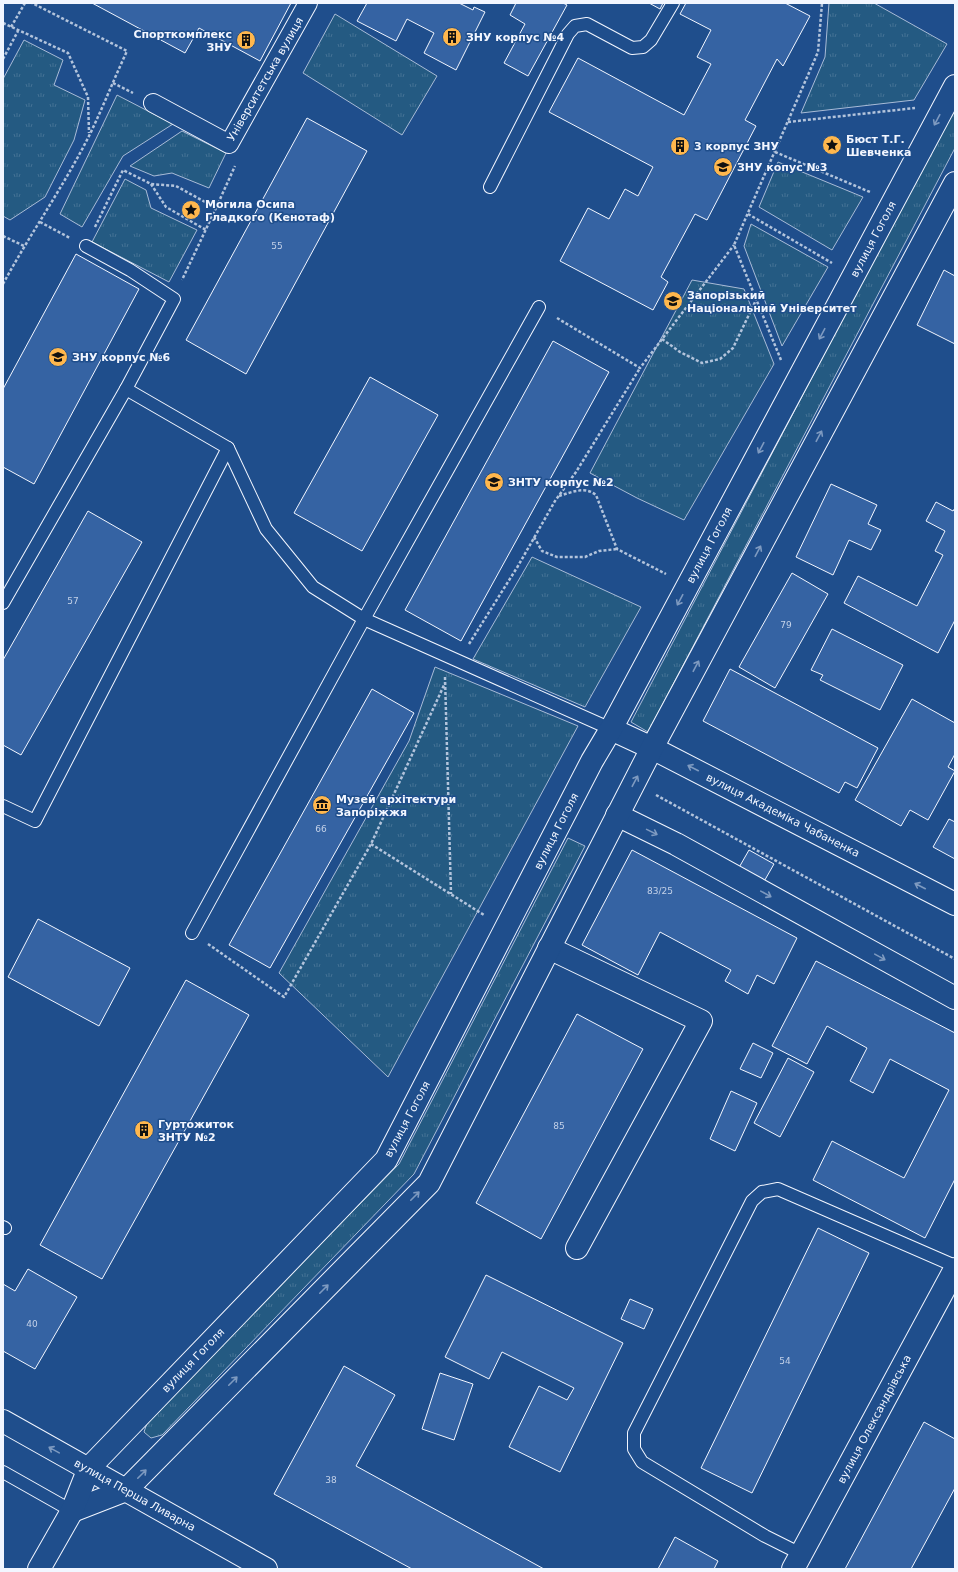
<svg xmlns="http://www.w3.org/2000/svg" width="958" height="1572" font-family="'DejaVu Sans',sans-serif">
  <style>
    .grass { fill: url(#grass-tufts); stroke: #a8bbd7 }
    .building { fill: #3563a3; stroke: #f2f6ff }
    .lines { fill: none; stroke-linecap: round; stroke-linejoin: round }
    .service-casing { stroke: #f2f6ff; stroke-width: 14 }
    .pedestrian-casing { stroke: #f2f6ff; stroke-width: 20 }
    .minor-casing { stroke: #f2f6ff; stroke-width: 24 }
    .tertiary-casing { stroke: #f2f6ff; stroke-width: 24 }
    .path { stroke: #b3c4dc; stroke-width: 2.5; stroke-dasharray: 3 2; stroke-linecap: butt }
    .service { stroke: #1f4e8c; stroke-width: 12 }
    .pedestrian { stroke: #1f4e8c; stroke-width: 18 }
    .minor { stroke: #1f4e8c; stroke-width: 22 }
    .tertiary { stroke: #1f4e8c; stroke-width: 22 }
    .oneway { stroke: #7e9ac0 }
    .labels { text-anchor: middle; stroke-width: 3; stroke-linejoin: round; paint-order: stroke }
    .number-label { font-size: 9px; fill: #c3d1e8 }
    .poi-label { font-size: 11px; font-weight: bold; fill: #f2f6ff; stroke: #1f4e8c; text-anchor: start }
    .street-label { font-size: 11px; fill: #f2f6ff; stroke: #1f4e8c }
  </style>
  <defs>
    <pattern id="grass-tufts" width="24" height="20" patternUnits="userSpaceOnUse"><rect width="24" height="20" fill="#245a82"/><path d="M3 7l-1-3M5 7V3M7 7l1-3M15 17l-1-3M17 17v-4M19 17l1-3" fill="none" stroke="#447295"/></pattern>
  </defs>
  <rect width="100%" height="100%" fill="#1f4e8c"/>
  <g class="grass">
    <polygon points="829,3 874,3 947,44 914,100 801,113 825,57"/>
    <polygon points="335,14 437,76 402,135 303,73"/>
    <polygon points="24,40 63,60 54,85 85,100 74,140 45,197 10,220 3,216 3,79"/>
    <polygon points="117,95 173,124 123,156 82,227 60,214"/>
    <polygon points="955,105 955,148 648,732 631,722"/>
    <polygon points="182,131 226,153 209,188 172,173 154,176 130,166"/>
    <polygon points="778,162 863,197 832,250 759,207"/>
    <polygon points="125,179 146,190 151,208 197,230 169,282 92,242"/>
    <polygon points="751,224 828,267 782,346 744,246"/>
    <polygon points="692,280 744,289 774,364 684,520 637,498 590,473"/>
    <polygon points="532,557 641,607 585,707 473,659"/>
    <polygon points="435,667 578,726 388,1077 279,973 409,741"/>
    <polygon points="568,838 585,846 414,1174 162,1435 151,1438 144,1432 148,1420 399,1164"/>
  </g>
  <g class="building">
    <polygon points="92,3 291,3 260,61 199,28 185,53"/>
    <polygon points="367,3 459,3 473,10 474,7 485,12 456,70 424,53 434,33 407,19 396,41 357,21"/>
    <polygon points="516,3 563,3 567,5 528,76 504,63 525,24 510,15"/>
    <polygon points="649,3 663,3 660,9"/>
    <polygon points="686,3 785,3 810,16 783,66 777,59 745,120 756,126 707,220 695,214 661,277 668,282 653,310 560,261 588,208 609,219 625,189 638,196 653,167 549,112 578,58 684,115 711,64 697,57 711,30 680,14"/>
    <polygon points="307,118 367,151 246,374 186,340"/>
    <polygon points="76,254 139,289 34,484 3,467 3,389"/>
    <polygon points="944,270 955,276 955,344 917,325"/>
    <polygon points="553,341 609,372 461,641 405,610"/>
    <polygon points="370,377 438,415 362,551 294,513"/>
    <polygon points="831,484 877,505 868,524 881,530 871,550 849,540 833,575 796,557"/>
    <polygon points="936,502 953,511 955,508 955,620 938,653 844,603 858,576 917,606 943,555 935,551 945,531 926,521"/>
    <polygon points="88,511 142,542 21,755 3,745 3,660"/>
    <polygon points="792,573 828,594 775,688 739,667"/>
    <polygon points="832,629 903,665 880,710 820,680 823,675 811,670"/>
    <polygon points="730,669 878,748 857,788 845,782 839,793 703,721"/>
    <polygon points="372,689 414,713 270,968 229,945"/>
    <polygon points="912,699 955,723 955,754 948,767 955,771 928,820 910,810 901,826 855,800"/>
    <polygon points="949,819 955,822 955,859 933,847"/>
    <polygon points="632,850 797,938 774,984 757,975 748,994 725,981 731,970 660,932 638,975 582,945"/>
    <polygon points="749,850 774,864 762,885 737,871"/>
    <polygon points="38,919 130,968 99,1026 8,977"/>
    <polygon points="816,961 955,1033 955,1179 925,1238 813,1180 832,1141 904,1178 949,1090 890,1059 873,1093 850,1081 867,1048 827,1026 807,1064 772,1046"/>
    <polygon points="186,980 249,1015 102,1279 40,1245"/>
    <polygon points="577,1014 643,1049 541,1239 476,1203"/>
    <polygon points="753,1043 773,1053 761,1078 740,1069"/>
    <polygon points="788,1058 814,1072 780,1137 754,1123"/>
    <polygon points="731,1091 757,1103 735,1151 710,1139"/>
    <polygon points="818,1228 869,1253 752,1493 701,1468"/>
    <polygon points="28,1269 77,1297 35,1369 3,1351 3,1284 15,1291"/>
    <polygon points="486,1275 623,1343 560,1472 509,1447 539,1386 567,1400 574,1388 502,1352 489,1379 445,1357"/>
    <polygon points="630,1299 653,1309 644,1329 621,1319"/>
    <polygon points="344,1366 395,1395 356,1466 544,1569 412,1569 274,1494"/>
    <polygon points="440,1373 473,1384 454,1440 422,1429"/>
    <polygon points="924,1422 955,1439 955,1488 911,1569 845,1569"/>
    <polygon points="675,1537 718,1561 714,1569 658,1569"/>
  </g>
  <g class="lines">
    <defs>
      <g id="service">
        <polyline points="490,187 568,34 575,26 587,24 632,48 643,47 651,40 673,3"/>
        <polyline points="86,246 130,270 174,299 126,389 228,448 266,529 313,587 364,619 611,729"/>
        <polyline points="3,603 126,389"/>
        <polyline points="3,806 35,821 228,448"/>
        <polyline points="192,933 364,619 539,307"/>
        <polyline points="3,1227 5,1228"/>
        <polyline points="3,1472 72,1511"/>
        <polyline points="801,1554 765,1536 642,1462 634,1449 634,1433 752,1201 762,1192 778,1189 955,1266"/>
      </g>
      <polyline id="pedestrian" points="153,103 229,144 308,3"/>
      <g id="minor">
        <polyline points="611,729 652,748 955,904"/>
        <polyline points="617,815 676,844 955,998"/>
        <polyline points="3,1421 266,1569"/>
        <polyline points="793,1569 955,1269"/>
      </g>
      <g id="tertiary">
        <polyline points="549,948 701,1021 577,1248"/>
        <polyline points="72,1511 126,1490 429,1183 652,748 955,183"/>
        <polyline points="39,1569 72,1511 89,1468 386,1160 592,761 611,729 955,86"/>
      </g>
    </defs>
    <use href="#service" class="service-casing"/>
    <use href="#pedestrian" class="pedestrian-casing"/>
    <use href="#minor" class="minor-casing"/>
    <use href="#tertiary" class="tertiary-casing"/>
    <g class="path">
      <polyline points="3,23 68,53 88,97 89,133"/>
      <polyline points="11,27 25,3"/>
      <polyline points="3,59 18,31"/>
      <polyline points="113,83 133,93"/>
      <polyline points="788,122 915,108"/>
      <polyline points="775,152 870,192"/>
      <polyline points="151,184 166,207 206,230"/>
      <polyline points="216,208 235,166"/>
      <polyline points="748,214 832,263"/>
      <polyline points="40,222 70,238"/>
      <polyline points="95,227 123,170 151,184 176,186 216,208 182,280"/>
      <polyline points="3,236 24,246"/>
      <path d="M3 284C30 234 64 186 90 134 103 107 114 79 127 51L32 3"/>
      <polyline points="557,318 640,368 734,245"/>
      <polyline points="662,339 680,352 702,363 720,359 733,348 756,300"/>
      <polyline points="781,360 734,245 818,52 822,3"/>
      <path d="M559 496C572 492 585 486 596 495L617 549 666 574"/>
      <polyline points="534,537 542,551 557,557 585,557 599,551 617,549"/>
      <polyline points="469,644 518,566 555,501 576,472 640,368"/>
      <polyline points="445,677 451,894"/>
      <polyline points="656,795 955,959"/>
      <polyline points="371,844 484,915"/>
      <polyline points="208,944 284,997 371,844 445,683"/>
    </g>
    <use href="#service" class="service"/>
    <use href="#pedestrian" class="pedestrian"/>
    <use href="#minor" class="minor"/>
    <use href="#tertiary" class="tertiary"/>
  </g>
  <defs><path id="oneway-shaft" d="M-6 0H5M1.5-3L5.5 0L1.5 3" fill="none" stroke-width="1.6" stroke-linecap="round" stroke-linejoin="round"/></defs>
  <g class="oneway">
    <use href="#oneway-shaft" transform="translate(937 120) rotate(118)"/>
    <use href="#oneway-shaft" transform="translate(822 334) rotate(118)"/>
    <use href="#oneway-shaft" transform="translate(819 436) rotate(-62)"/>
    <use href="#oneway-shaft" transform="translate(761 448) rotate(118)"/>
    <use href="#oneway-shaft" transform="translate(758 551) rotate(-62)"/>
    <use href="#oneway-shaft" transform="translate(680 600) rotate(118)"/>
    <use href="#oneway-shaft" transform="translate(696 666) rotate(-62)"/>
    <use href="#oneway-shaft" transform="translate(693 768) rotate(-153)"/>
    <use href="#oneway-shaft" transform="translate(635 781) rotate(-62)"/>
    <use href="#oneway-shaft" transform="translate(652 832) rotate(26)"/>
    <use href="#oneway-shaft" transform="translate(920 886) rotate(-153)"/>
    <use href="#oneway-shaft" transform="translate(766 894) rotate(29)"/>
    <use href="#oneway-shaft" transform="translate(880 957) rotate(29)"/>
    <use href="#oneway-shaft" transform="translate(415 1196) rotate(-45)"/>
    <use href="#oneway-shaft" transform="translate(324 1289) rotate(-45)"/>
    <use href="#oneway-shaft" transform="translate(233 1381) rotate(-45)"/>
    <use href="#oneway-shaft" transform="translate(54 1450) rotate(-151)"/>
    <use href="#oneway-shaft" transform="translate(142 1474) rotate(-45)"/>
  </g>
  <defs>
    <symbol id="building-disc" viewBox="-11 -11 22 22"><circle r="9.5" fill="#ffb74d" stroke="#1f4e8c"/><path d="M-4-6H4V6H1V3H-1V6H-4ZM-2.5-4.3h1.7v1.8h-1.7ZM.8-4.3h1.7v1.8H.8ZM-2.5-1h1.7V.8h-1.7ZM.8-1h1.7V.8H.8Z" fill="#111"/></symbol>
    <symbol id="sight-disc" viewBox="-11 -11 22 22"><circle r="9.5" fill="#ffb74d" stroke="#1f4e8c"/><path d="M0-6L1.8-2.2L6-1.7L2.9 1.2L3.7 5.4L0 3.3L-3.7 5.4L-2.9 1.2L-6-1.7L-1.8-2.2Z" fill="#111"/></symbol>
    <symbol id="university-disc" viewBox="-11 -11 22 22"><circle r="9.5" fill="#ffb74d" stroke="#1f4e8c"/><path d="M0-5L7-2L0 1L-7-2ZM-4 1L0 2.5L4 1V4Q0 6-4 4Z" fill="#111"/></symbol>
    <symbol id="museum-disc" viewBox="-11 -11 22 22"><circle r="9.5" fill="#ffb74d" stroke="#1f4e8c"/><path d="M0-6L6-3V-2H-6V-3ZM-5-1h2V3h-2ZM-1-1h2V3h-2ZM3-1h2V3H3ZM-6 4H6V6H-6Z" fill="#111"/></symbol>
  </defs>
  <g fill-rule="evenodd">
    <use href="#building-disc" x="441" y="26" width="22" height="22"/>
    <use href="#building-disc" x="235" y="29" width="22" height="22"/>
    <use href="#sight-disc" x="821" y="134" width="22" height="22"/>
    <use href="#building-disc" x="669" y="135" width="22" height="22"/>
    <use href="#university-disc" x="712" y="156" width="22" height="22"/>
    <use href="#sight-disc" x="180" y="199" width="22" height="22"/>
    <use href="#university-disc" x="662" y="290" width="22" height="22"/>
    <use href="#university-disc" x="47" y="346" width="22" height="22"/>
    <use href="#university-disc" x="483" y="471" width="22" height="22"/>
    <use href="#museum-disc" x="311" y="794" width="22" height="22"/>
    <use href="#building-disc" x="133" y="1119" width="22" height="22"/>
  </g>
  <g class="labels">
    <g class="number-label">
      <text x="277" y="249">55</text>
      <text x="73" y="604">57</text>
      <text x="786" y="628">79</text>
      <text x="321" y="832">66</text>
      <text x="660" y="894">83/25</text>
      <text x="559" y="1129">85</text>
      <text x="32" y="1327">40</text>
      <text x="785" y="1364">54</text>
      <text x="331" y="1483">38</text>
    </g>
    <g class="poi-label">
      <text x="232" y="38" text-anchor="end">Спорткомплекс<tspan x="232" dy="13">ЗНУ</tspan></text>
      <text x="466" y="41">ЗНУ корпус №4</text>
      <text x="846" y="143">Бюст Т.Г.<tspan x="846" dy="13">Шевченка</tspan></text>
      <text x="694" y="150">3 корпус ЗНУ</text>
      <text x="737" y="171">ЗНУ копус №3</text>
      <text x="205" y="208">Могила Осипа<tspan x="205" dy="13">Гладкого (Кенотаф)</tspan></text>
      <text x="687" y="299">Запорізький<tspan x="687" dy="13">Національний Університет</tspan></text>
      <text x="72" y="361">ЗНУ корпус №6</text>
      <text x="508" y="486">ЗНТУ корпус №2</text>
      <text x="336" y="803">Музей архітектури<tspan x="336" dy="13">Запоріжжя</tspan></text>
      <text x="158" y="1128">Гуртожиток<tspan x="158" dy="13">ЗНТУ №2</tspan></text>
    </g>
    <g class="street-label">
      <text transform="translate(265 79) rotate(-60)" y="4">Університетська вулиця</text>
      <text transform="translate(873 239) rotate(-62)" y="4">вулиця Гоголя</text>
      <text transform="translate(709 545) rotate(-62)" y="4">вулиця Гоголя</text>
      <text transform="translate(783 815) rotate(27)" y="4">вулиця Академіка Чабаненка</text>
      <text transform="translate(556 831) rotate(-63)" y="4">вулиця Гоголя</text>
      <text transform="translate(407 1119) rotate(-62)" y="4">вулиця Гоголя</text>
      <text transform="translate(193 1360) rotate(-46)" y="4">вулиця Гоголя</text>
      <text transform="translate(874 1419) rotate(-62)" y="4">вулиця Олександрівська</text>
      <text transform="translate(135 1495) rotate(29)" y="4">вулиця Перша Ливарна</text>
    </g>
  </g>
  <rect width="958" height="1572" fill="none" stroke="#f2f6ff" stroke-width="8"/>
</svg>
